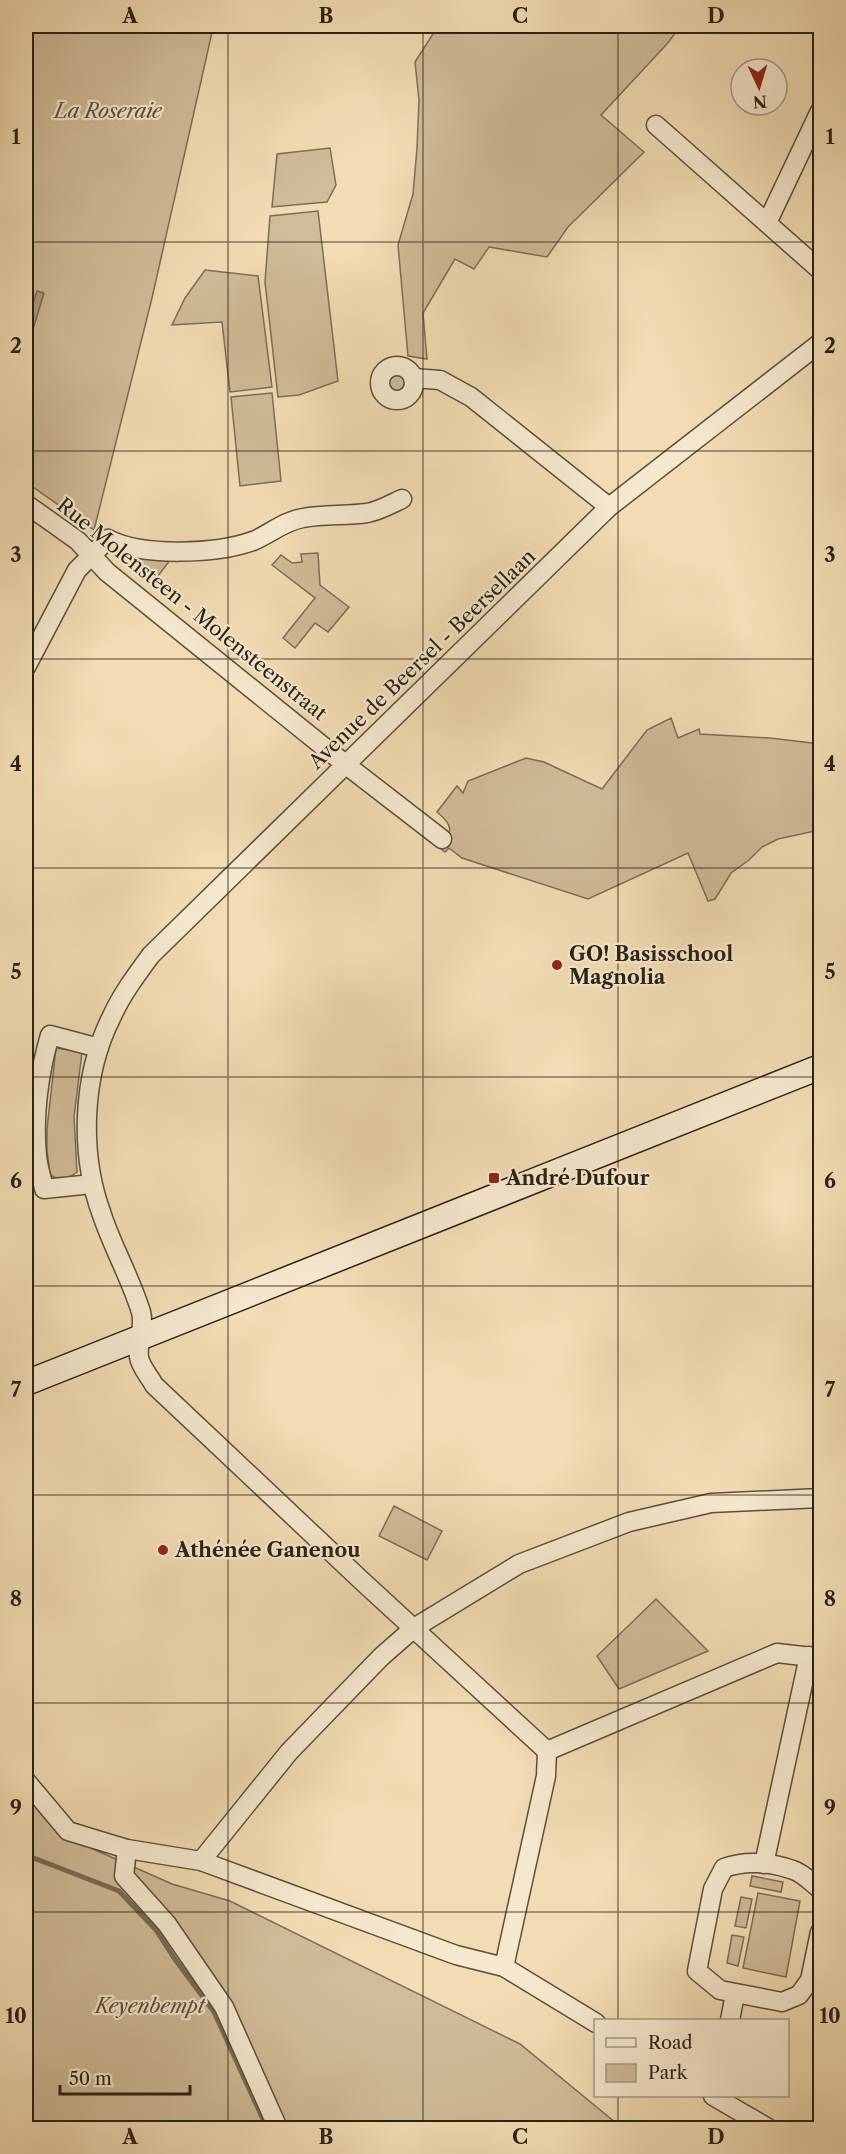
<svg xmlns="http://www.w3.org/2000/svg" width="846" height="2154" font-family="'Libre Caslon Text',serif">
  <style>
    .green { fill: #cfbc98; stroke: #7c6e58; stroke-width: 1.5 }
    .water { fill: #ad9c7e; stroke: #786b55; stroke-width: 1.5 }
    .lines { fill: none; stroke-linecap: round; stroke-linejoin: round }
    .stream { stroke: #786b55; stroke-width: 5 }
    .minor-casing { stroke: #5b503e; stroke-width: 21 }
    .secondary-casing { stroke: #292117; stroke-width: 27 }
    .minor { stroke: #f6e8ce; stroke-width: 18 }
    .secondary { stroke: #f6e8ce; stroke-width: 24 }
    .grid { fill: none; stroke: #292117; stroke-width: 1.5; stroke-opacity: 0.55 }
    .poi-dot { fill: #8f2418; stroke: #f6e8ce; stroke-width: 2 }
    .labels { text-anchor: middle; stroke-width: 4.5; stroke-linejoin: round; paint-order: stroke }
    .park-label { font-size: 20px; font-style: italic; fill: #5b503e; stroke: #f6e8ce }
    .street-label { font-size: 20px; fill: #292117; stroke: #f6e8ce }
    .poi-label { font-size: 20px; font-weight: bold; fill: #292117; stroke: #f6e8ce; text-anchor: start }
    .neatline { fill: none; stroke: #292117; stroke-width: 2 }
    .grid-label { font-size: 20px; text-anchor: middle; font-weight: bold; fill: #292117 }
  </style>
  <rect width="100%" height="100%" fill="#f1dcb3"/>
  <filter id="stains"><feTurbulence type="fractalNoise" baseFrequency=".00333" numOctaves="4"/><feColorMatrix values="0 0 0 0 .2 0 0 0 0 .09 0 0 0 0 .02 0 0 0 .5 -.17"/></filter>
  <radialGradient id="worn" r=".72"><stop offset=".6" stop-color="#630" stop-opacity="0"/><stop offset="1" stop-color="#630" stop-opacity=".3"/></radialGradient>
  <g class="green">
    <polygon points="26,26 206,26 213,28 152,298 94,530 26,482"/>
    <polygon points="438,26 681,26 666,45 601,115 644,152 568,227 547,257 489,247 474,269 455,259 423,313 427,359 408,356 398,245 413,194 417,148 419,100 415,62"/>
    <polygon points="330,148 336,185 327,202 272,207 277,154"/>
    <polygon points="318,211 338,381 299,395 278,397 265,282 270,216"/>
    <polygon points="205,270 258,276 272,387 230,392 222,322 172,325 185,298"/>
    <circle cx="397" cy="383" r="10"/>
    <polygon points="272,393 281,481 240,486 231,397"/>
    <polygon points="122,551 171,559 151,585 128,566 132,561 127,557 122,561 117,557"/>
    <polygon points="318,553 320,585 349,607 328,632 315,623 295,648 283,638 315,598 272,565 281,555 292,563 302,562 301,554"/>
    <path d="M671 718 678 738 699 729 700 734 770 738 820 744V830L778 839 762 847 749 860 731 873 715 899 708 901 688 853 588 899 462 858 449 848 445 852 440 848C453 831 454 826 437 812L457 786 463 793 468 781 526 758 544 762 602 789 647 730Z"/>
    <path d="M56 1048 82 1052 74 1117 77 1172C70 1178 57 1182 50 1174L47 1150V1129Z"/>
    <polygon points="394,1506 442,1531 427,1560 379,1536"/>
    <polygon points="656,1599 708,1651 619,1689 597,1656"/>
    <polygon points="26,1792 73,1840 172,1884 230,1901 520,2044 622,2128 26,2128"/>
    <polygon points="752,1876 783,1882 781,1892 750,1886"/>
    <polygon points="758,1893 800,1901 786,1977 743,1968"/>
    <polygon points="741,1897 752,1899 746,1928 735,1926"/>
    <polygon points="732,1935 744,1937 738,1966 727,1963"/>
  </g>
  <polygon class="water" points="37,291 44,293 34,326 26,324"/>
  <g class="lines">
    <polyline class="stream" points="26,1855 119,1891 156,1930 174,1958 214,2012 267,2128"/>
    <defs>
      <g id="minor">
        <polyline points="656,125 820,270"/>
        <polyline points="767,223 820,111"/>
        <circle cx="397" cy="383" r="17"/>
        <polyline points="413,378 440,380 471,397 609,507"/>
        <polyline points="26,504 78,541 107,572 345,764 442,839"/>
        <path d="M26 667 77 570 108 539C142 557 217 554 253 541 270 534 284 521 303 518 324 514 346 516 367 513 379 511 391 504 402 499"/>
        <path d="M92 1184 44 1189C42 1178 38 1167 37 1156 33 1117 39 1072 50 1035L99 1048"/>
        <polyline points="547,1751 777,1653 820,1658"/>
        <polyline points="26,1781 68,1831 127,1849 201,1861 456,1955 504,1967 596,2023"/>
        <polyline points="127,1849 124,1876 167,1924 224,2007 278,2128"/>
        <polyline points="201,1861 289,1752 381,1657 414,1628 519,1564 629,1522 711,1503 820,1498"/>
        <polyline points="764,1864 809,1656"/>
        <path d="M820 1889C812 1883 803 1873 793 1870 771 1862 745 1860 724 1868L713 1889 697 1971 720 1990 782 2002 799 1995 810 1980 820 1932"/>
        <path d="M504 1967 546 1776 547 1751 362 1581 154 1385C150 1377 140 1366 139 1357 137 1343 145 1326 141 1312 131 1279 113 1248 102 1215 79 1153 82 1075 112 1016 122 994 137 974 151 955L609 507 820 343"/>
        <polyline points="730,2020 735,1994"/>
        <polyline points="713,2096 768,2128"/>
      </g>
      <polyline id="secondary" points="26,1383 820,1067"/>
    </defs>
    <use href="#minor" class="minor-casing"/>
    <use href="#secondary" class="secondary-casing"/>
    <use href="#minor" class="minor"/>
    <use href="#secondary" class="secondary"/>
  </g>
  <path class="grid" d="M228 26V2128M423 26V2128M618 26V2020M26 242H820M26 451H820M26 659H820M26 868H820M26 1077H820M26 1286H820M26 1495H820M26 1703H820M26 1912H820M618 2096V2128"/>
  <g class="poi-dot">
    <circle cx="557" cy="965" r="6"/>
    <rect x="488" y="1172" width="12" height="12" rx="3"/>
    <circle cx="163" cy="1550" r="6"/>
  </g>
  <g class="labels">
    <g class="park-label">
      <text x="108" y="118">La Roseraie</text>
      <text x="150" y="2013">Keyenbempt</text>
    </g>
    <g class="street-label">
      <text transform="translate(192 609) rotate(39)" y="7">Rue Molensteen - Molensteenstraat</text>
      <text transform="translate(422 659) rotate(-44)" y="7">Avenue de Beersel - Beersellaan</text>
    </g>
    <g class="poi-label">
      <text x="569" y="961">GO! Basisschool<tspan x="569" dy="23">Magnolia</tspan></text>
      <text x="506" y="1185">André Dufour</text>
      <text x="175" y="1557">Athénée Ganenou</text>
    </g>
  </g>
  <rect width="846" height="2154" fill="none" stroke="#f1dcb3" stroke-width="66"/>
  <rect x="594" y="2019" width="195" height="78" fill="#f6e8ce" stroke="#a49885" stroke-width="1.5"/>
  <rect x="606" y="2038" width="30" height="9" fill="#f6e8ce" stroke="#a49885" stroke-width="1.5"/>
  <text x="648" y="2049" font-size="18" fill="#292117">Road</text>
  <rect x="606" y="2064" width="30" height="18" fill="#cfbc98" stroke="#a49885" stroke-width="1.5"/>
  <text x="648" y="2079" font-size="18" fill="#292117">Park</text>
  <g transform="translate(759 87) rotate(176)"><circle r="28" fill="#f6e8ce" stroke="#a49885" stroke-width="1.5"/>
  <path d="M0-4.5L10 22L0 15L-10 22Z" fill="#8f2418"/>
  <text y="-9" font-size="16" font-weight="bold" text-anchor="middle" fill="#292117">N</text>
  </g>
  <path d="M60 2085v9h130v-9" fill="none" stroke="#292117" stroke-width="3"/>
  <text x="69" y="2085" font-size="18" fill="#292117" stroke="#f6e8ce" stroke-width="4.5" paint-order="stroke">50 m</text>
  <rect x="33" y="33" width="780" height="2088" class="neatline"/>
  <g class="grid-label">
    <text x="130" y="23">A</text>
    <text x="326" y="23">B</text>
    <text x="520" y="23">C</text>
    <text x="716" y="23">D</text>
    <text x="16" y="144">1</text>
    <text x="830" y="144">1</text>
    <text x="16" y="353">2</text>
    <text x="830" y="353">2</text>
    <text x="16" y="562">3</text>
    <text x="830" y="562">3</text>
    <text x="16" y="771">4</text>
    <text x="830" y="771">4</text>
    <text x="16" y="979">5</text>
    <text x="830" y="979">5</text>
    <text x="16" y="1188">6</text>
    <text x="830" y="1188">6</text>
    <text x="16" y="1397">7</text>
    <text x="830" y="1397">7</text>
    <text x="16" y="1606">8</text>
    <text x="830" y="1606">8</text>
    <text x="16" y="1815">9</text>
    <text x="830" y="1815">9</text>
    <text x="16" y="2023">10</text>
    <text x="830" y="2023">10</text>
    <text x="130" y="2144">A</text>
    <text x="326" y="2144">B</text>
    <text x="520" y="2144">C</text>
    <text x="716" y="2144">D</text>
  </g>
  <rect width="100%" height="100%" filter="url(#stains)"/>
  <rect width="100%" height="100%" fill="url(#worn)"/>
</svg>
